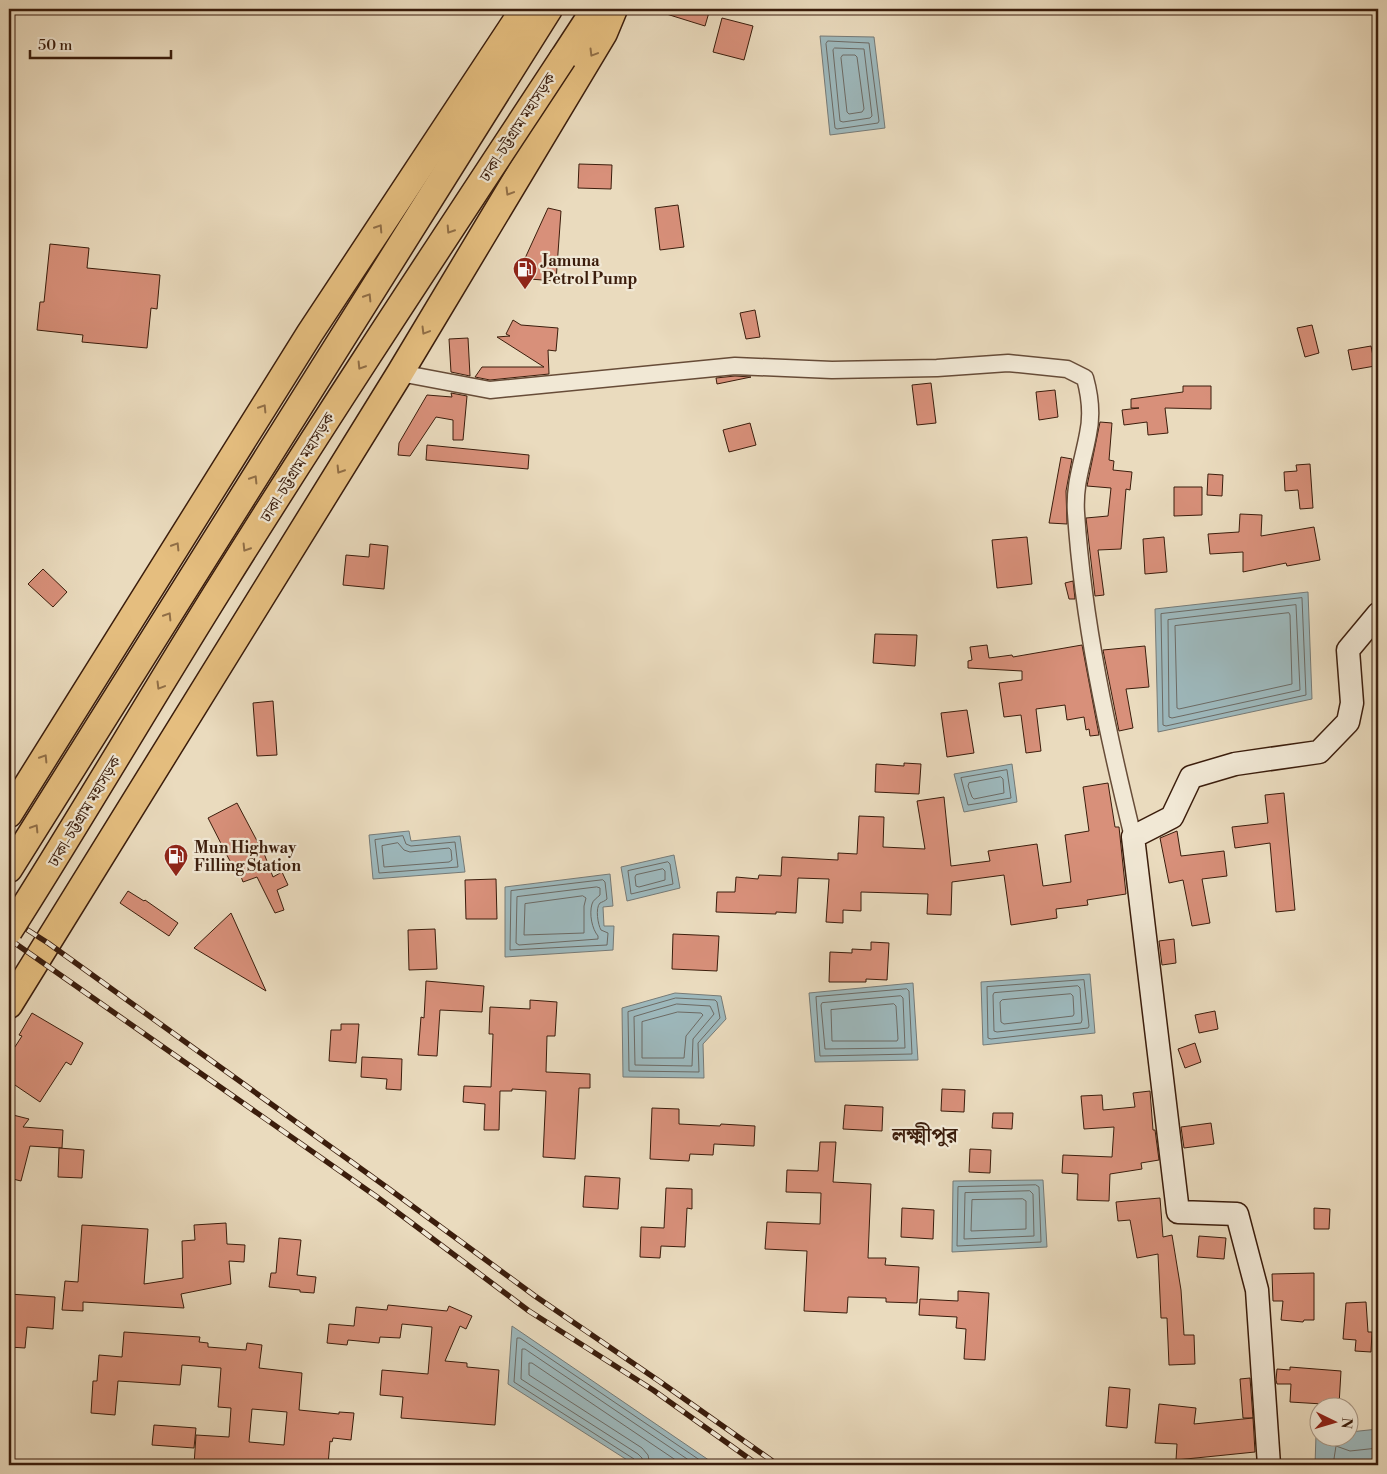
<svg xmlns="http://www.w3.org/2000/svg" width="1387" height="1474" font-family="'Libre Bodoni','Noto Serif Bengali',serif">
  <style>
    .water { fill: #9db8bc; stroke: #767a76 }
    .lines { fill: none; stroke-linecap: round; stroke-linejoin: round }
    .shore { stroke: #6c6a64; stroke-width: 1 }
    .building { fill: #d8907a; stroke: #3b1d0c; fill-rule: evenodd }
    .minor-casing { stroke: #674c38; stroke-width: 19 }
    .secondary-casing { stroke: #3b1d0c; stroke-width: 25 }
    .trunk-casing { stroke: #3b1d0c; stroke-width: 29 }
    .minor { stroke: #f1e8d5; stroke-width: 16 }
    .secondary { stroke: #f1e8d5; stroke-width: 22 }
    .trunk { stroke: #e5be7f; stroke-width: 26 }
    .rail-casing { stroke: #3b1d0c; stroke-width: 5.5 }
    .rail { stroke: #f1e8d5; stroke-width: 4; stroke-dasharray: 11; stroke-linecap: butt }
    .trunk-bridge-casing { stroke: #3b1d0c; stroke-width: 29; stroke-linecap: butt }
    .trunk-bridge { stroke: #e5be7f; stroke-width: 26 }
    .oneway { stroke: #906e46 }
    .labels { text-anchor: middle; stroke-width: 4.5; stroke-linejoin: round; paint-order: stroke }
    .street-label { font-size: 16px; fill: #3b1d0c; stroke: #f1e8d5 }
    .poi-label { font-size: 16px; font-weight: bold; fill: #3b1d0c; stroke: #f1e8d5; text-anchor: start }
    .district-label { font-size: 21px; font-weight: bold; fill: #3b1d0c; stroke: #f1e8d5 }
  </style>
  <rect width="100%" height="100%" fill="#eadbbe"/>
  <filter id="stains"><feTurbulence type="fractalNoise" baseFrequency=".004" numOctaves="4"/><feColorMatrix values="0 0 0 0 .2 0 0 0 0 .09 0 0 0 0 .02 0 0 0 .5 -.17"/></filter>
  <radialGradient id="worn" r=".72"><stop offset=".6" stop-color="#630" stop-opacity="0"/><stop offset="1" stop-color="#630" stop-opacity=".3"/></radialGradient>
  <g class="water">
    <polygon points="820,36 874,37 885,128 830,135"/>
    <polygon points="1308,592 1312,699 1158,732 1155,609"/>
    <polygon points="1012,764 1017,802 964,812 954,774"/>
    <polygon points="409,831 411,841 460,836 465,872 373,879 369,835"/>
    <polygon points="674,855 680,888 627,901 621,867"/>
    <polygon points="610,874 613,906 603,907 604,926 614,926 613,950 505,957 505,887"/>
    <polygon points="1090,974 1095,1033 983,1045 981,982"/>
    <polygon points="913,983 918,1060 815,1062 809,993"/>
    <polygon points="675,993 721,996 726,1019 703,1044 704,1078 623,1077 622,1008"/>
    <polygon points="1043,1180 1047,1247 952,1252 953,1181"/>
    <polygon points="512,1326 716,1465 635,1465 508,1384"/>
    <polygon points="1378,1429 1378,1465 1315,1465 1316,1435 1350,1436 1350,1432"/>
  </g>
  <g class="lines">
    <g class="shore">
      <polygon points="828,41 869,43 879,121 878,123 837,129 835,128 826,44"/>
      <polygon points="835,48 864,49 872,116 870,118 843,122 840,121 833,50"/>
      <polygon points="843,55 855,55 857,57 864,109 862,112 849,114 847,112 841,58"/>
      <polygon points="1302,598 1306,695 1166,726 1163,725 1161,614"/>
      <polygon points="1296,605 1300,690 1172,718 1169,717 1168,620"/>
      <polygon points="1289,613 1290,615 1292,684 1179,709 1177,708 1175,626"/>
      <polygon points="1007,770 1011,798 968,805 961,778"/>
      <polygon points="1001,777 1003,779 1004,793 974,799 972,797 968,786 969,783"/>
      <polygon points="403,836 406,844 411,846 455,842 458,867 379,873 375,840"/>
      <polygon points="398,843 404,850 410,852 449,848 451,850 452,860 449,862 384,867 382,846"/>
      <polygon points="668,862 670,864 673,884 631,894 628,871"/>
      <polygon points="663,869 665,871 665,880 639,887 636,886 635,877 636,875"/>
      <path d="M603 880 605 882 607 899C605 901 602 902 600 903 595 908 598 925 601 930L608 933 607 945 510 950 511 891Z"/>
      <path d="M597 887 600 888V895C597 898 593 900 592 904 589 914 592 929 598 936V939L519 945 516 943 517 897Z"/>
      <polygon points="583,896 586,898 584,906 584,933 524,935 525,904"/>
      <polygon points="1084,980 1089,1026 1088,1028 991,1039 988,1038 987,987"/>
      <polygon points="1078,986 1080,988 1082,1020 1081,1023 997,1032 994,1031 993,995 994,993"/>
      <polygon points="907,989 909,991 912,1054 820,1056 816,997"/>
      <polygon points="1071,994 1073,996 1074,1014 1073,1016 1004,1024 1001,1022 1000,1002 1002,1000"/>
      <polygon points="901,996 903,998 905,1048 825,1049 821,1005 822,1003"/>
      <polygon points="676,998 715,1000 717,1002 720,1018 698,1043 699,1072 629,1071 628,1012"/>
      <polygon points="677,1004 710,1006 714,1014 693,1039 692,1066 635,1065 634,1017"/>
      <polygon points="894,1004 896,1006 898,1039 897,1041 832,1041 831,1010"/>
      <polygon points="678,1012 701,1013 703,1015 686,1036 684,1058 642,1058 642,1022"/>
      <polygon points="1036,1185 1039,1187 1041,1242 957,1246 958,1187"/>
      <polygon points="1030,1191 1033,1194 1034,1236 964,1239 965,1193"/>
      <polygon points="1023,1199 1026,1201 1026,1229 971,1231 972,1200"/>
      <polyline points="636,1465 634,1459 514,1382 517,1338 520,1338 707,1465"/>
      <polyline points="643,1465 642,1458 638,1454 521,1379 522,1349 525,1349 696,1465"/>
      <polyline points="650,1465 648,1455 642,1448 529,1375 529,1363 532,1363 683,1465"/>
      <polyline points="1333,1465 1336,1446 1350,1451 1378,1448"/>
    </g>
  </g>
  <g class="building">
    <polygon points="660,9 710,9 705,26 660,12"/>
    <polygon points="722,18 753,26 744,60 713,52"/>
    <polygon points="579,164 612,165 611,189 578,188"/>
    <polygon points="678,205 684,247 660,250 655,208"/>
    <polygon points="548,208 561,211 556,281 516,278"/>
    <polygon points="50,244 89,248 87,268 160,275 157,309 151,308 147,348 82,342 83,335 37,330 40,302 44,302"/>
    <polygon points="755,310 760,337 746,339 740,313"/>
    <polygon points="513,320 521,325 558,328 556,351 548,350 549,374 490,380 475,377 482,367 544,367 497,337 510,336 506,334"/>
    <polygon points="1312,325 1319,353 1305,357 1297,328"/>
    <polygon points="468,338 470,376 451,372 449,339"/>
    <polygon points="1371,346 1375,366 1352,370 1348,350"/>
    <polygon points="735,376 751,377 717,384 716,378"/>
    <polygon points="931,383 936,423 917,425 912,385"/>
    <polygon points="1183,386 1211,386 1211,409 1165,408 1168,433 1148,435 1147,422 1124,425 1122,410 1139,408 1131,408 1131,399 1183,392"/>
    <polygon points="1055,390 1058,417 1039,420 1036,392"/>
    <polygon points="451,393 467,396 463,440 453,440 453,420 436,417 410,456 398,455 399,443 427,395 452,397"/>
    <polygon points="1100,422 1112,423 1109,460 1114,461 1113,470 1132,472 1130,490 1126,489 1121,549 1098,550 1104,595 1095,596 1086,518 1108,516 1111,488 1087,486"/>
    <polygon points="750,423 756,445 729,452 723,430"/>
    <polygon points="427,445 529,455 528,469 426,460"/>
    <polygon points="1061,457 1072,459 1066,491 1067,524 1049,523"/>
    <polygon points="1310,464 1313,508 1300,509 1298,490 1285,491 1284,472 1297,471 1296,465"/>
    <polygon points="1208,474 1223,475 1222,496 1207,495"/>
    <polygon points="1174,487 1202,487 1202,515 1174,516"/>
    <polygon points="1240,514 1262,515 1261,536 1314,527 1320,560 1287,566 1286,563 1243,572 1243,552 1210,554 1208,534 1239,532"/>
    <polygon points="1027,537 1032,584 997,588 992,540"/>
    <polygon points="1164,537 1167,572 1145,574 1143,539"/>
    <polygon points="370,544 388,546 384,589 343,585 346,555 369,557"/>
    <polygon points="43,569 67,592 53,607 28,584"/>
    <polygon points="1073,581 1075,599 1069,599 1065,583"/>
    <polygon points="875,634 917,635 915,666 873,663"/>
    <polygon points="987,645 989,658 1012,655 1013,657 1082,645 1099,735 1090,736 1089,729 1086,730 1084,717 1067,720 1065,705 1036,709 1041,751 1026,753 1021,715 1004,717 999,683 1022,680 1022,671 968,668 968,661 972,660 970,647"/>
    <polygon points="1145,646 1149,687 1126,689 1133,728 1119,731 1103,650"/>
    <polygon points="273,701 277,755 257,756 253,703"/>
    <polygon points="967,710 974,753 947,757 941,713"/>
    <polygon points="904,763 921,764 919,794 875,792 876,764 904,766"/>
    <polygon points="1108,783 1115,827 1119,827 1126,894 1087,900 1088,905 1056,909 1057,918 1011,925 1004,875 952,882 951,915 927,914 928,894 861,892 861,911 843,910 843,923 826,922 829,879 798,878 796,913 776,912 776,914 716,912 717,892 735,892 736,877 758,879 759,875 781,876 782,857 838,860 838,853 857,854 859,816 884,817 883,847 925,849 917,801 944,797 951,866 990,861 988,851 1037,844 1043,886 1071,882 1065,835 1089,831 1083,787"/>
    <polygon points="1284,793 1295,910 1276,912 1270,843 1235,848 1232,827 1268,823 1265,795"/>
    <polygon points="237,803 265,856 273,877 282,872 288,885 277,890 284,910 275,913 257,877 243,882 236,863 232,865 208,818"/>
    <polygon points="1177,831 1181,856 1224,851 1227,876 1202,879 1210,923 1192,926 1183,880 1169,883 1160,838"/>
    <polygon points="496,879 497,919 466,919 465,880"/>
    <polygon points="128,891 144,901 145,900 178,923 169,936 120,903"/>
    <polygon points="231,913 266,991 194,948"/>
    <polygon points="435,929 437,969 409,970 408,930"/>
    <polygon points="673,934 719,936 717,971 672,969"/>
    <polygon points="1174,939 1176,963 1162,965 1159,941"/>
    <polygon points="871,942 889,943 887,980 866,979 866,982 829,982 830,952 852,953 852,949 871,950"/>
    <polygon points="426,981 484,986 482,1012 440,1010 437,1056 418,1055 421,1017 424,1018"/>
    <polygon points="530,1000 557,1002 555,1036 547,1036 546,1072 590,1074 590,1088 579,1088 575,1159 543,1157 546,1091 512,1089 512,1091 500,1091 499,1130 484,1130 485,1104 463,1102 464,1086 491,1087 493,1034 489,1034 490,1007 530,1009"/>
    <polygon points="1215,1011 1218,1029 1199,1033 1195,1015"/>
    <polygon points="32,1013 83,1043 71,1065 66,1062 40,1102 9,1081 9,1056 22,1036 19,1035"/>
    <polygon points="341,1024 359,1024 356,1063 329,1061 331,1030 341,1030"/>
    <polygon points="1195,1043 1201,1062 1185,1068 1178,1049"/>
    <polygon points="362,1057 402,1059 401,1090 386,1089 387,1079 361,1077"/>
    <polygon points="942,1089 965,1090 964,1112 941,1111"/>
    <polygon points="1150,1091 1153,1130 1155,1130 1159,1160 1141,1163 1142,1169 1110,1174 1109,1201 1077,1200 1078,1174 1062,1173 1063,1155 1112,1157 1114,1127 1084,1129 1081,1096 1102,1095 1103,1110 1135,1107 1133,1093"/>
    <polygon points="845,1105 883,1107 882,1131 843,1129"/>
    <polygon points="652,1108 679,1109 679,1124 720,1126 721,1124 755,1126 754,1146 714,1144 713,1155 690,1154 689,1161 650,1159"/>
    <polygon points="993,1113 1013,1113 1012,1129 992,1128"/>
    <polygon points="9,1114 29,1119 23,1127 63,1130 62,1148 30,1146 21,1181 9,1178"/>
    <polygon points="1211,1123 1214,1144 1184,1148 1181,1127"/>
    <polygon points="820,1142 836,1142 833,1182 871,1184 868,1258 886,1258 885,1265 919,1267 917,1303 886,1302 886,1298 848,1297 847,1313 804,1311 807,1251 765,1249 767,1222 820,1224 821,1193 786,1192 787,1170 818,1171"/>
    <polygon points="59,1148 84,1150 82,1178 58,1177"/>
    <polygon points="970,1149 991,1150 990,1173 969,1172"/>
    <polygon points="585,1176 620,1178 618,1209 583,1207"/>
    <polygon points="666,1188 692,1189 692,1209 687,1208 685,1247 661,1246 660,1258 640,1257 641,1227 664,1228"/>
    <polygon points="1160,1198 1163,1237 1172,1235 1181,1290 1184,1335 1194,1335 1195,1364 1169,1365 1167,1318 1161,1318 1158,1254 1137,1258 1130,1220 1118,1221 1116,1202"/>
    <polygon points="902,1208 934,1210 933,1239 901,1237"/>
    <polygon points="1314,1208 1330,1209 1329,1229 1314,1229"/>
    <polygon points="226,1223 227,1244 245,1245 244,1262 229,1261 231,1284 181,1294 184,1308 83,1302 83,1311 62,1310 65,1281 78,1282 82,1225 148,1229 144,1284 183,1278 182,1241 195,1240 194,1225"/>
    <polygon points="1199,1236 1226,1238 1224,1259 1197,1257"/>
    <polygon points="279,1238 301,1240 297,1275 316,1277 314,1293 300,1292 300,1290 269,1287 271,1273 276,1273"/>
    <polygon points="1314,1273 1314,1320 1304,1320 1303,1322 1281,1320 1283,1301 1273,1301 1272,1274"/>
    <polygon points="958,1291 989,1293 985,1360 964,1359 966,1329 956,1328 957,1317 919,1315 920,1299 958,1301"/>
    <polygon points="9,1294 55,1297 53,1329 27,1327 25,1348 9,1347"/>
    <polygon points="1366,1302 1368,1332 1372,1332 1371,1352 1355,1351 1356,1340 1343,1339 1346,1303"/>
    <polygon points="388,1305 447,1311 449,1306 472,1316 466,1329 460,1326 445,1361 467,1363 467,1367 499,1370 495,1425 401,1418 403,1397 380,1395 382,1370 428,1374 432,1327 402,1324 400,1338 380,1337 379,1343 348,1340 347,1345 327,1343 329,1324 354,1326 356,1307 387,1310"/>
    <path d="M124 1332 200 1337 199 1342 208 1343V1347L246 1350 247 1343 262 1345 259 1368 302 1373 299 1410 339 1414V1412L354 1413 351 1440 333 1438 332 1442 330 1441 328 1465H194L196 1435 229 1437 231 1408 218 1407 221 1368 182 1365 180 1385 118 1381 115 1415 91 1413 93 1381H97L99 1355 122 1357ZM252 1409 287 1412 284 1445 249 1442Z"/>
    <polygon points="1290,1367 1341,1371 1339,1405 1290,1402 1291,1384 1277,1384 1276,1380 1277,1369 1290,1370"/>
    <polygon points="1250,1378 1253,1418 1243,1418 1240,1379"/>
    <polygon points="1109,1387 1130,1389 1127,1428 1106,1426"/>
    <polygon points="1159,1404 1196,1408 1194,1424 1253,1418 1255,1452 1176,1460 1177,1444 1155,1443"/>
    <polygon points="154,1425 196,1428 194,1448 152,1445"/>
  </g>
  <g class="lines">
    <defs>
      <path id="minor" d="M400 373 490 390 735 366 832 370 937 368 1008 363 1067 369 1085 378C1090 396 1092 416 1088 434 1083 462 1074 483 1076 513 1083 621 1107 731 1133 837"/>
      <polyline id="secondary" points="1269,1465 1257,1290 1237,1214 1178,1212 1133,837 1172,817 1191,777 1235,764 1319,752 1348,722 1352,703 1348,650 1378,614"/>
      <g id="trunk">
        <polyline points="563,58 595,9"/>
        <polyline points="9,814 310,333 524,9"/>
        <polyline points="9,869 549,9"/>
        <polyline points="9,1005 400,373 604,33 614,9"/>
      </g>
    </defs>
    <use href="#minor" class="minor-casing"/>
    <use href="#secondary" class="secondary-casing"/>
    <use href="#trunk" class="trunk-casing"/>
    <use href="#minor" class="minor"/>
    <use href="#secondary" class="secondary"/>
    <use href="#trunk" class="trunk"/>
    <defs>
      <g id="rail">
        <polyline points="9,918 48,943 385,1186 535,1296 659,1381 778,1465"/>
        <polyline points="9,939 377,1197 529,1311 653,1390 758,1465"/>
      </g>
    </defs>
    <use href="#rail" class="rail-casing"/>
    <use href="#rail" class="rail"/>
    <defs>
      <path id="trunk-bridge" d="M9 931C81 818 149 701 221 586 332 408 448 233 563 58"/>
    </defs>
    <use href="#trunk-bridge" class="trunk-bridge-casing"/>
    <use href="#trunk-bridge" class="trunk-bridge"/>
  </g>
  <defs><path id="oneway-chevron" d="M-2-3.5L2.5 0L-2 3.5" fill="none" stroke-width="1.6" stroke-linecap="round" stroke-linejoin="round" transform="scale(1.25)"/></defs>
  <g class="oneway">
    <use href="#oneway-chevron" transform="translate(593 53) rotate(121)"/>
    <use href="#oneway-chevron" transform="translate(509 192) rotate(121)"/>
    <use href="#oneway-chevron" transform="translate(379 228) rotate(-57)"/>
    <use href="#oneway-chevron" transform="translate(450 230) rotate(123)"/>
    <use href="#oneway-chevron" transform="translate(368 297) rotate(-58)"/>
    <use href="#oneway-chevron" transform="translate(425 331) rotate(121)"/>
    <use href="#oneway-chevron" transform="translate(361 366) rotate(122)"/>
    <use href="#oneway-chevron" transform="translate(263 408) rotate(-58)"/>
    <use href="#oneway-chevron" transform="translate(340 470) rotate(122)"/>
    <use href="#oneway-chevron" transform="translate(254 479) rotate(-58)"/>
    <use href="#oneway-chevron" transform="translate(176 546) rotate(-58)"/>
    <use href="#oneway-chevron" transform="translate(246 548) rotate(122)"/>
    <use href="#oneway-chevron" transform="translate(168 616) rotate(-58)"/>
    <use href="#oneway-chevron" transform="translate(160 686) rotate(121)"/>
    <use href="#oneway-chevron" transform="translate(44 758) rotate(-58)"/>
    <use href="#oneway-chevron" transform="translate(35 828) rotate(-58)"/>
  </g>
  <defs>
    <symbol id="fuel-pin" viewBox="-11 -11 22 30"><path d="M0 17L-7.5 6A9.5 9.5 0 1 1 7.5 6Z" fill="#8f2418" stroke="#f1e8d5"/><path d="M-5.5-6h7V0h2V4h1.3V-2.5L3-4.5l.8-.8L6-3V5H2.5V1h-1V6h-7ZM-4.2-4.7v3.2H.2V-4.7Z" fill="#fff"/></symbol>
  </defs>
  <g fill-rule="evenodd">
    <use href="#fuel-pin" x="511" y="255" width="28" height="38"/>
    <use href="#fuel-pin" x="162" y="842" width="28" height="38"/>
  </g>
  <g class="labels">
    <g class="street-label">
      <text transform="translate(517 127) rotate(-57)" y="6">ঢাকা-চট্টগ্রাম মহাসড়ক</text>
      <text transform="translate(297 467) rotate(-58)" y="6">ঢাকা-চট্টগ্রাম মহাসড়ক</text>
      <text transform="translate(84 811) rotate(-59)" y="6">ঢাকা-চট্টগ্রাম মহাসড়ক</text>
    </g>
    <g class="poi-label">
      <text x="542" y="266">Jamuna<tspan x="542" dy="18">Petrol Pump</tspan></text>
      <text x="194" y="853">Mun Highway<tspan x="194" dy="18">Filling Station</tspan></text>
    </g>
    <g class="district-label">
      <text x="925" y="1142">লক্ষ্মীপুর</text>
    </g>
  </g>
  <rect width="1387" height="1474" fill="none" stroke="#eadbbe" stroke-width="30"/>
  <rect x="10" y="10" width="1367" height="1454" fill="none" stroke="#3b1d0c" stroke-width="2.5"/>
  <rect x="15" y="15" width="1357" height="1444" fill="none" stroke="#3b1d0c"/>
  <g transform="translate(1334 1422) rotate(95)"><circle r="24" fill="#f1e8d5" stroke="#a89785"/>
  <path d="M0-4L9 19L0 12L-9 19Z" fill="#8f2418"/>
  <text y="-8" font-size="14" font-weight="bold" text-anchor="middle" fill="#3b1d0c">N</text>
  </g>
  <path d="M30 50v8h141v-8" fill="none" stroke="#3b1d0c" stroke-width="2.5"/>
  <text x="38" y="50" font-size="15" fill="#3b1d0c" stroke="#f1e8d5" stroke-width="4" paint-order="stroke">50 m</text>
  <rect width="100%" height="100%" filter="url(#stains)"/>
  <rect width="100%" height="100%" fill="url(#worn)"/>
</svg>
